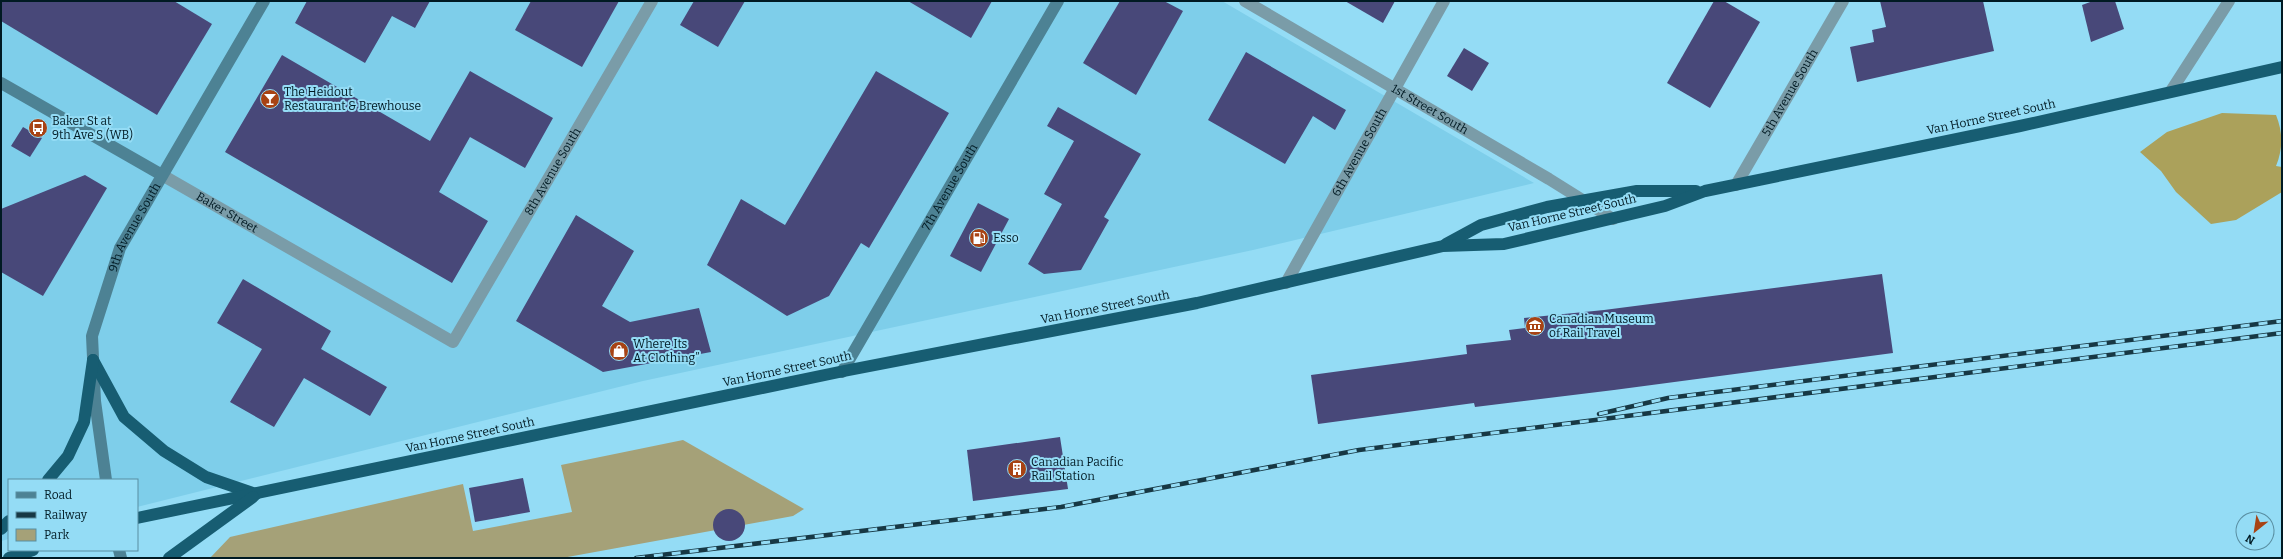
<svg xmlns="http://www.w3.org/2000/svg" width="2283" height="559" font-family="Bitter,serif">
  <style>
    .built { fill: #7eceea }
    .green { fill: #a5a178 }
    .forest { fill: #aba15b }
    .building { fill: #484879 }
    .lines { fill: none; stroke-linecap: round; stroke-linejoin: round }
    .street { stroke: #7a9ca8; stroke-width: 12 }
    .secondary { stroke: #4d8294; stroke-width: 12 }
    .highway { stroke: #175d72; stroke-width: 12 }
    .rail-casing { stroke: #173844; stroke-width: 4.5 }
    .rail { stroke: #94dcf5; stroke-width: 3; stroke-dasharray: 9; stroke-linecap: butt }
    .labels { text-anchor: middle; stroke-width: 4; stroke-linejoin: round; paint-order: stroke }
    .poi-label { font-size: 12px; fill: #001a23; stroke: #94dcf5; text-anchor: start }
    .street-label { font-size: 12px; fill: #001a23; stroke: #94dcf5 }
  </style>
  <rect width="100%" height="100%" fill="#94dcf5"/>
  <polygon class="built" points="1,1 1222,1 1534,183 1253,250 643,381 137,507 137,480 9,480 9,539 1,541"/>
  <polygon class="green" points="683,440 804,509 793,516 562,558 210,558 230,537 463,484 473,531 572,512 561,465"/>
  <path class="forest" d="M2222 113 2276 115C2283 132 2283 149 2276 166L2282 167V192L2236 220 2211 224 2176 192 2161 171 2140 152 2167 132Z"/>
  <g class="building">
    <polygon points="1,1 174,1 212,24 157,115 1,21"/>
    <polygon points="307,1 430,1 415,28 392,16 365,63 295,23"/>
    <polygon points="531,1 619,1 582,67 515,30"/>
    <polygon points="694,1 745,1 718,47 680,25"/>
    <polygon points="908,1 992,1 971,38"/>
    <polygon points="1120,1 1164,1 1183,11 1136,95 1083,63"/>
    <polygon points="1345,1 1395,1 1383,23"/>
    <polygon points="1714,1 1724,1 1760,22 1710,108 1667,83"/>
    <polygon points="1880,1 1983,1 1994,51 1857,82 1850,47 1874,42 1872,30 1886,27"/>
    <polygon points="2093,1 2115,1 2124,29 2091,42 2082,5"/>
    <polygon points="1464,48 1489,63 1472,91 1447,76"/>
    <polygon points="1246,52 1346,110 1335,130 1313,116 1285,164 1208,120"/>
    <polygon points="282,55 430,141 470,71 553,118 525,168 470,137 439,192 488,221 452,283 225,152"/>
    <polygon points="876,71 949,113 869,248 861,243 829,296 787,316 707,265 741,199 785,225"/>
    <polygon points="1058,107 1141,154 1104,217 1109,220 1081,270 1044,274 1028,264 1062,204 1044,194 1074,141 1047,126"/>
    <polygon points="23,127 42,138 30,157 11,146"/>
    <polygon points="85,175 107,188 43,296 1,272 1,209"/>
    <polygon points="978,203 1009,219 981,272 950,256"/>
    <polygon points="576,215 634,251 602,306 630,322 699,308 711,352 603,372 516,321"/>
    <polygon points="1882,274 1893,353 1614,390 1475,407 1474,403 1318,424 1311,375 1467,354 1466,345 1511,340 1509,330 1525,328 1524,318 1604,310"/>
    <polygon points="243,279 331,331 321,349 387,387 370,416 304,378 274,427 230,402 262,349 217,323"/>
    <polygon points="1060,437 1068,489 973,501 967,450"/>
    <polygon points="523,478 530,512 475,522 469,488"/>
    <circle cx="729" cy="525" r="16"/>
  </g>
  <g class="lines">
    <g class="street">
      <path id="s1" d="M1245 1 1549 179 1613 219"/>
      <polyline points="2171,91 2229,1"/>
      <path id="s2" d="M162 175 453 342 652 1"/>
      <path id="s3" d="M1736 185 1843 1"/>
      <path id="s4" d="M1286 283 1444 1"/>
    </g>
    <g class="secondary">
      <polyline points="1,83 162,175"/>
      <path id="s5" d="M842 372 1058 1"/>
      <path id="s6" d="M106 480 95 401 92 336 120 248 264 1"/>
      <polyline points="119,550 121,558"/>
    </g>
    <g class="highway">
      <polyline points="1446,244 1481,225 1547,207 1637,191 1696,191"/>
      <polyline points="93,360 124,417 164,451 206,477 256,494"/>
      <polyline points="48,480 68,456 84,422 93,360"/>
      <polyline points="137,518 844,371 1197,303 1443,246 1504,244 1665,206 1705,191 2020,126 2282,67"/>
      <polyline points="1,529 9,521"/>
      <polyline points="9,558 33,550"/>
      <polyline points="169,558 253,497"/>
    </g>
    <defs>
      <g id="rail">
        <polyline points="1599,414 1668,398 2282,321"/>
        <polyline points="636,558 1061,507 1359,450 2282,333"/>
      </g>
    </defs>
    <use href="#rail" class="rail-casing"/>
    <use href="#rail" class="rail"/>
  </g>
  <defs>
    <symbol id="bar-disc" viewBox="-11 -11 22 22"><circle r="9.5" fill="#a84314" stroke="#94dcf5"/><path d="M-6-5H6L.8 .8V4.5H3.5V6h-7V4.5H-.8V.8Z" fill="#fff"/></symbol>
    <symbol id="bus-disc" viewBox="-11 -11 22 22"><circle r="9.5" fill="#a84314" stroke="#94dcf5"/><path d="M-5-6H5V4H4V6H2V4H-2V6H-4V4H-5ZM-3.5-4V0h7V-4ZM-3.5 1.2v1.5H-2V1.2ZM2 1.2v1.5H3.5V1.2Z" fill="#fff"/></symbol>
    <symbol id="fuel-disc" viewBox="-11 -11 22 22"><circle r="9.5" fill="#a84314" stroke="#94dcf5"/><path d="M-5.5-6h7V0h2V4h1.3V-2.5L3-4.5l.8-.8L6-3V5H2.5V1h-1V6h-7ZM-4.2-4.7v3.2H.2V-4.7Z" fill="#fff"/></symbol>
    <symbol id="museum-disc" viewBox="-11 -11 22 22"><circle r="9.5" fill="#a84314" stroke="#94dcf5"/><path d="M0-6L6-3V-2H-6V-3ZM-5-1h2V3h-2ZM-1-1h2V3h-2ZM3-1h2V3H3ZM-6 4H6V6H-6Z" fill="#fff"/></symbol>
    <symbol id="shop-disc" viewBox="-11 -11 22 22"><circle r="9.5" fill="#a84314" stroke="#94dcf5"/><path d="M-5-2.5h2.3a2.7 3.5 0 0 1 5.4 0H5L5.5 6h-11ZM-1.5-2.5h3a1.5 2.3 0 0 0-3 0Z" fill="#fff"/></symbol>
    <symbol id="building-disc" viewBox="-11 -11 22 22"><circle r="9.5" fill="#a84314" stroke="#94dcf5"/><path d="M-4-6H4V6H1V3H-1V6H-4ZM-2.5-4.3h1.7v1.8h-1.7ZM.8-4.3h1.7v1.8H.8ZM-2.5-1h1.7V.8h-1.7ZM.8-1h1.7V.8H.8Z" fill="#fff"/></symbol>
  </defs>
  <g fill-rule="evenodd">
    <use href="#bar-disc" x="259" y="88" width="22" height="22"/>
    <use href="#bus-disc" x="27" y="117" width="22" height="22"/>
    <use href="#fuel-disc" x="968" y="227" width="22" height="22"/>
    <use href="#museum-disc" x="1524" y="315" width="22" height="22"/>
    <use href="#shop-disc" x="608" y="340" width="22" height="22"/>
    <use href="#building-disc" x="1006" y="458" width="22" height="22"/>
  </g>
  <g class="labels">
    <g class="poi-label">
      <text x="284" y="96">The Heidout<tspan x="284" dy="14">Restaurant &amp; Brewhouse</tspan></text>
      <text x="52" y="125">Baker St at<tspan x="52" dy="14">9th Ave S (WB)</tspan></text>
      <text x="993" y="242">Esso</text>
      <text x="1549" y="323">Canadian Museum<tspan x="1549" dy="14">of Rail Travel</tspan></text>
      <text x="633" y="348">Where Its<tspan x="633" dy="14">At Clothing”</tspan></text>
      <text x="1031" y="466">Canadian Pacific<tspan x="1031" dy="14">Rail Station</tspan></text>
    </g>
    <g class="street-label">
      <text dy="4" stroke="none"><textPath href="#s3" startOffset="107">5th Avenue South</textPath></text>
      <text dy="4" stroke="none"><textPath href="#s1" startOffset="214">1st Street South</textPath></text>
      <text transform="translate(1991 117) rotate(-12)" y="4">Van Horne Street South</text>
      <text dy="4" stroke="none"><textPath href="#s4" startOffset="150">6th Avenue South</textPath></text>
      <text dy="4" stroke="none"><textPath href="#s2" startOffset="533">8th Avenue South</textPath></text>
      <text dy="4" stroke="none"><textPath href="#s5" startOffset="214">7th Avenue South</textPath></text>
      <text dy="4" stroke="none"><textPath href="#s2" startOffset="75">Baker Street</textPath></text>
      <text transform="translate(1572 213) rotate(-13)" y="4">Van Horne Street South</text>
      <text dy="4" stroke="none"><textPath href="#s6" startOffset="262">9th Avenue South</textPath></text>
      <text transform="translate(1105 307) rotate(-11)" y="4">Van Horne Street South</text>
      <text transform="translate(787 369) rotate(-12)" y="4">Van Horne Street South</text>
      <text transform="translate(470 435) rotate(-12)" y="4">Van Horne Street South</text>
    </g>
  </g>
  <rect width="2283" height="559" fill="none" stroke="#001a23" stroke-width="4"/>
  <rect x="8" y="479" width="130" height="72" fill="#94dcf5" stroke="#598ea1"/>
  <rect x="16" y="492" width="20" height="6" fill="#4d8294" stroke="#598ea1"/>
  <text x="44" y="499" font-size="12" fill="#001a23">Road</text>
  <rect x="16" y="512" width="20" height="6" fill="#173844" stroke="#598ea1"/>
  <text x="44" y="519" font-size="12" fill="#001a23">Railway</text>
  <rect x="16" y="529" width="20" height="12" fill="#a5a178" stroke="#598ea1"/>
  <text x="44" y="539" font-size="12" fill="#001a23">Park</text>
  <g transform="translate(2255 531) rotate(210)"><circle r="19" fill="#94dcf5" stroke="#598ea1"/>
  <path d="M0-3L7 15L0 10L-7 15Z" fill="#a84314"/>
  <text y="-6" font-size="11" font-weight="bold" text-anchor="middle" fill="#001a23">N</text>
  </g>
</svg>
